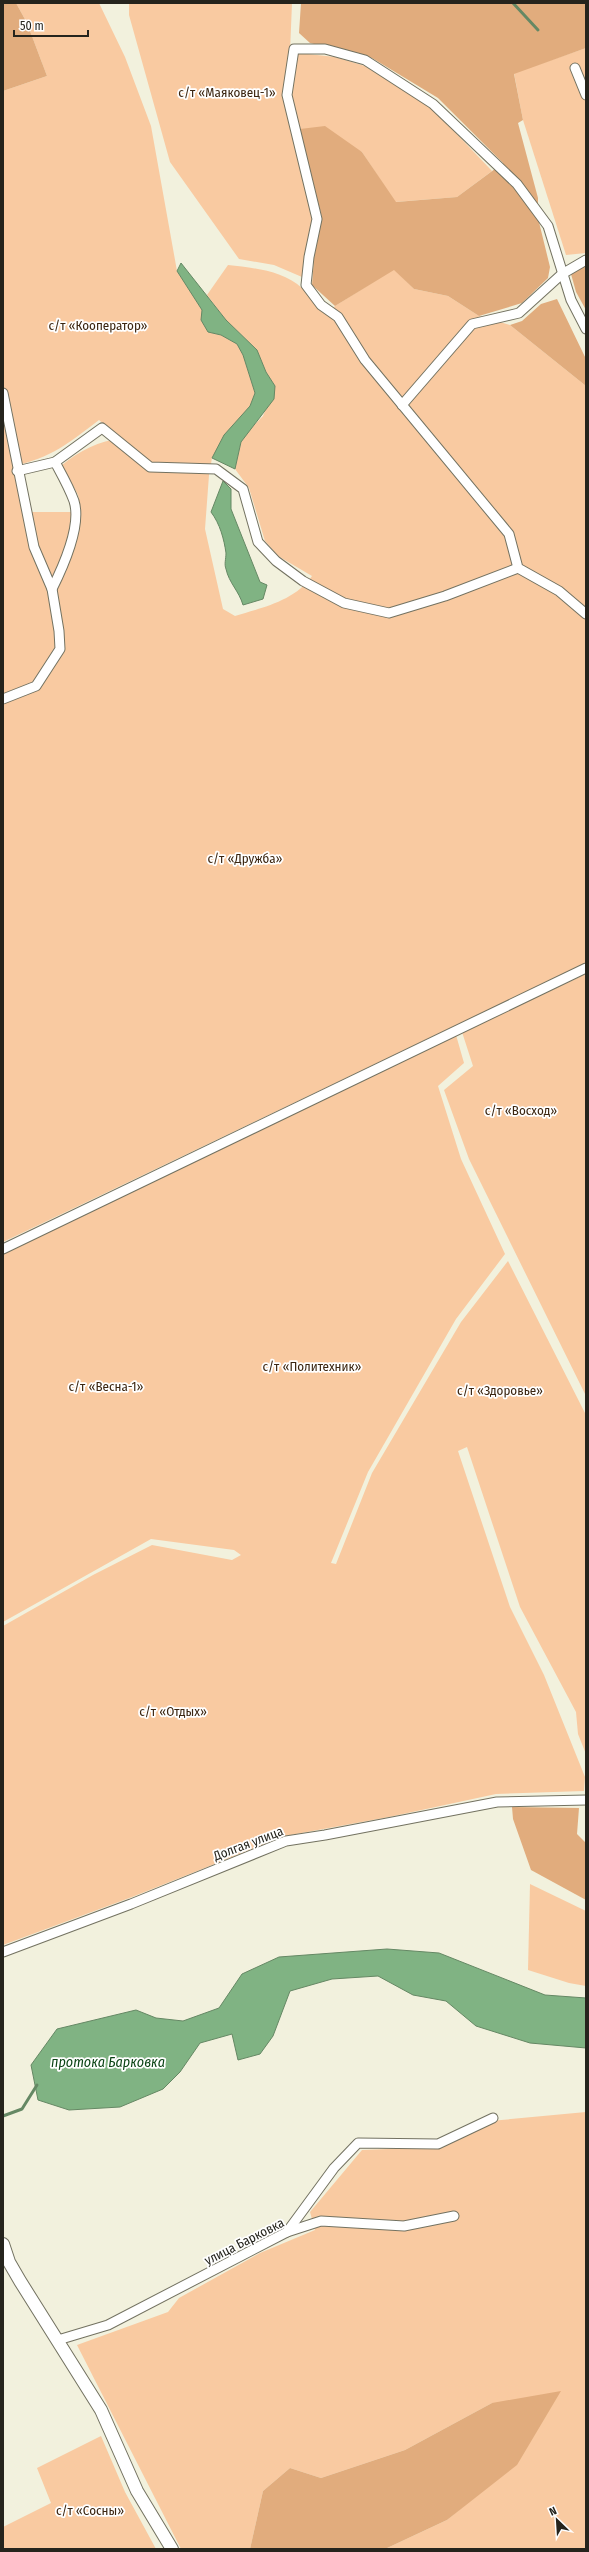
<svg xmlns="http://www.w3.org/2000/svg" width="589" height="2552" font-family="'Fira Sans Condensed',sans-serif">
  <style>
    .green { fill: #f9caa1; fill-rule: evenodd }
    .forest { fill: #e1ac7d }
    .water { fill: #80b383; stroke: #658864 }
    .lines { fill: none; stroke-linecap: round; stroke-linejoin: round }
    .stream { stroke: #658864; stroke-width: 3 }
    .minor-casing { stroke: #737261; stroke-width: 11 }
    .secondary-casing { stroke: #737261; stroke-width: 14 }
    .minor { stroke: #fff; stroke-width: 9 }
    .secondary { stroke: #fff; stroke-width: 12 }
    .labels { text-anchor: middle; stroke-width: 3.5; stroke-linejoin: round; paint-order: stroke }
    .park-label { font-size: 13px; fill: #3b2510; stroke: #fff }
    .street-label { font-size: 13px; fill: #25241d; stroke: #fff }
    .water-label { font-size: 14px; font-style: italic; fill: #0b4415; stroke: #fff }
  </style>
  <rect width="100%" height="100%" fill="#f2f1dd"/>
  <g class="green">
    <path d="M16 3H99L125 57 151 126 177 271 202 310V320L208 332 221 335 237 344 243 355 255 393 250 406 212 458 209 475 205 529 223 609 235 616C261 608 295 601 312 576L278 556 265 541 249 488 235 469 241 442 249 430 263 416 275 386 266 372 257 350 226 320 207 295 228 265C253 268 282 270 302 288 313 298 314 306 329 314L335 306 394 269 414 289 448 296 479 316 510 325 586 386V963L3 1242V91L47 76 27 23ZM99 420 121 439C100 440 79 451 62 465L78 495 81 512H22L13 466C51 458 69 443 99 420Z"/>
    <polygon points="129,3 292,3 290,52 335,57 365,66 432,108 492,171 457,197 395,202 362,152 300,129 314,221 302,277 274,265 239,259 170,162 129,15"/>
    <polygon points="586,48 586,253 566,255 523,120 514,73"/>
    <polygon points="586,974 586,1396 469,1159 444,1090 473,1066 462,1032"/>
    <polygon points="456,1035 464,1063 438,1086 461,1159 505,1254 456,1319 368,1472 331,1563 336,1564 372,1473 461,1322 508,1261 586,1415 586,1754 578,1734 576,1712 520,1607 467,1447 458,1451 510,1607 544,1675 585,1777 584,1791 496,1794 389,1817 285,1836 132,1897 3,1945 3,1626 93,1575 152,1545 232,1560 241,1555 234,1550 151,1539 3,1622 3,1254"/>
    <polygon points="530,1884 586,1911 586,1986 569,1983 528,1970"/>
    <polygon points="586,2112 586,2549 385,2549 447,2520 471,2500 492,2403 405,2450 321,2478 290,2468 263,2491 250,2549 181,2549 77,2345 168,2312 179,2298 260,2253 315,2230 310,2212 362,2150 439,2147 490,2121"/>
    <polygon points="101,2436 125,2492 156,2549 3,2549 3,2527 51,2503 37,2468"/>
  </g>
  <g class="forest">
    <polygon points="3,3 16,3 27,23 47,76 3,91"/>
    <polygon points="301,3 586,3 586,48 514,74 523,120 518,123 538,198 538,218 550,267 548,278 522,303 479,316 448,296 414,289 394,270 335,306 312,285 314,258 322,218 300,129 325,126 362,152 396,202 457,197 503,163 438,98 372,58 310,43 299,33"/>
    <polygon points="586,264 586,310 576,292 571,274"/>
    <polygon points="557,299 586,359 586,386 510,325 522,321 541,304"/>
    <polygon points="512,1807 579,1808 577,1834 586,1843 586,1900 531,1870 513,1819"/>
    <polygon points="561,2391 517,2465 447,2520 385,2549 250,2549 263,2491 290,2468 321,2478 405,2450 492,2403"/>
  </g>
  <g class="water">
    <polygon points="181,263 226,320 257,350 266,372 275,386 274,399 241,442 235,469 212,458 224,435 250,406 255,393 243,355 237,344 221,335 208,332 201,320 202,310 177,271"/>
    <path d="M223 481 231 489V509L260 582 267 585 263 599 243 605C239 591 229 583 226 569 224 564 226 559 226 553 224 539 220 524 211 512Z"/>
    <polygon points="387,1949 439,1953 545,1995 586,1998 586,2048 530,2043 476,2026 446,2001 413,1995 378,1976 332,1979 290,1991 273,2036 260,2054 238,2060 232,2034 200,2043 180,2072 163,2089 120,2107 69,2110 38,2100 31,2065 57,2029 136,2010 156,2018 183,2021 219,2008 242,1974 279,1957"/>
  </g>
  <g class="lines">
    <g class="stream">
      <polyline points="513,3 538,30"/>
      <polyline points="3,2116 22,2109 37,2085"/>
    </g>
    <defs>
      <g id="minor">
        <polyline points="575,68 586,95"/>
        <polyline points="586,329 571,300 548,226 517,184 433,104 365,60 325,49 294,49 287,95 317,219 309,257 306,285 321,305 338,317 365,360 509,534 518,568 559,591 586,614"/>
        <polyline points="3,393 34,547 52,589 59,631 60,649 36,686 3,699"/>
        <polyline points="402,405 472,324 519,313 562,274 586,260"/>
        <polyline points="17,471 55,462 102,428 150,467 216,469 243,489 258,542 276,561 303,581 344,603 389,613 445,596 518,568"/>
        <path d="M52 589C63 567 82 526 74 501 69 487 62 475 55 462"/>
        <polyline points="3,1249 586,968"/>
        <polyline points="3,1952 131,1904 286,1841 325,1835 497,1802 586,1800"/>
        <polyline points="287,2232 334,2168 358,2143 438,2144 493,2118"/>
        <polyline points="58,2340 108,2325 287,2232 321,2221 404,2226 454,2216"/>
      </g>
      <polyline id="secondary" points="3,2244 9,2262 20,2281 101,2410 137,2491 172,2549"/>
    </defs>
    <use href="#minor" class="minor-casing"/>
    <use href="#secondary" class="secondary-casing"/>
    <use href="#minor" class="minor"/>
    <use href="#secondary" class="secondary"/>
  </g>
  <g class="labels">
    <g class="park-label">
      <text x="227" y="97">с/т «Маяковец-1»</text>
      <text x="98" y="330">с/т «Кооператор»</text>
      <text x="245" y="863">с/т «Дружба»</text>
      <text x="521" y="1115">с/т «Восход»</text>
      <text x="312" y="1371">с/т «Политехник»</text>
      <text x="106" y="1391">с/т «Весна-1»</text>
      <text x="500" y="1395">с/т «Здоровье»</text>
      <text x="173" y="1716">с/т «Отдых»</text>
      <text x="90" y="2515">с/т «Сосны»</text>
    </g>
    <g class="street-label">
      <text transform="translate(248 1843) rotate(-21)" y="5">Долгая улица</text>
      <text transform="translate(244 2241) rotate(-27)" y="5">улица Барковка</text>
    </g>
    <g class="water-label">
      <text x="108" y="2067">протока Барковка</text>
    </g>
  </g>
  <rect width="589" height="2552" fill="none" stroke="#25241d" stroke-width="8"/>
  <g transform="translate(557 2520) rotate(335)" stroke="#ffffff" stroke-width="3" paint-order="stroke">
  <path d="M0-3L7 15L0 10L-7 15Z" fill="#25241d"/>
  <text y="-6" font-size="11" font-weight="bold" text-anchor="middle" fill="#25241d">N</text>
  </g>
  <path d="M14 30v6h74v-6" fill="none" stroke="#25241d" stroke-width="2"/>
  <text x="20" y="30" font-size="12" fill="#25241d" stroke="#ffffff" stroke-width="3" paint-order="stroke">50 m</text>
</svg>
